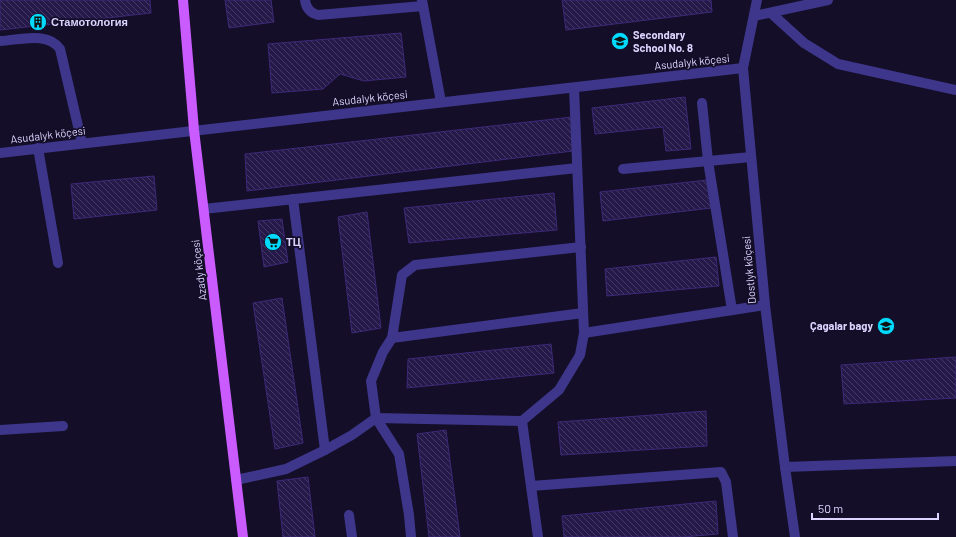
<svg xmlns="http://www.w3.org/2000/svg" width="956" height="537" font-family="Barlow,sans-serif">
  <style>
    .building { fill: url(#building-back-hatch); stroke: #3d2978 }
    .lines { fill: none; stroke-linecap: round; stroke-linejoin: round }
    .minor { stroke: #3d368a; stroke-width: 10 }
    .major { stroke: #ca5cff; stroke-width: 10 }
    .labels { text-anchor: middle; stroke-width: 3.5; stroke-linejoin: round; paint-order: stroke }
    .poi-label { font-size: 11px; font-weight: bold; fill: #dcd5ff; stroke: #140e28; text-anchor: start }
    .street-label { font-size: 11px; fill: #dcd5ff; stroke: #140e28 }
  </style>
  <defs>
    <pattern id="building-back-hatch" width="6" height="6" patternUnits="userSpaceOnUse"><rect width="6" height="6" fill="#25194a"/><path d="M-1 5l2 2M0 0l6 6M5-1l2 2" fill="none" stroke="#443a65"/></pattern>
  </defs>
  <rect width="100%" height="100%" fill="#140e28"/>
  <g class="building">
    <polygon points="0,0 150,0 151,13 0,30"/>
    <polygon points="225,0 271,0 274,22 229,28"/>
    <polygon points="562,0 711,0 712,12 566,30"/>
    <polygon points="401,33 406,77 364,81 340,74 323,89 272,93 268,44"/>
    <polygon points="685,97 691,149 666,151 663,127 595,134 592,108"/>
    <polygon points="572,117 573,151 247,191 245,154"/>
    <polygon points="154,176 157,210 74,219 71,184"/>
    <polygon points="707,180 711,208 603,221 600,192"/>
    <polygon points="554,193 557,230 409,243 404,208"/>
    <polygon points="367,212 381,328 352,333 338,217"/>
    <polygon points="282,219 288,262 264,267 258,221"/>
    <polygon points="716,257 719,286 607,296 605,269"/>
    <polygon points="282,298 303,443 275,449 253,303"/>
    <polygon points="551,344 554,373 407,388 408,359"/>
    <polygon points="956,357 956,398 844,404 841,365"/>
    <polygon points="706,411 707,446 561,455 558,422"/>
    <polygon points="446,430 460,537 429,537 417,434"/>
    <polygon points="308,477 315,537 283,537 277,481"/>
    <polygon points="716,501 718,534 683,537 564,537 562,516"/>
  </g>
  <g class="lines">
    <g class="minor">
      <path d="M305 0C306 8 310 13 318 15L423 6"/>
      <polyline points="422,0 441,102"/>
      <polyline points="757,0 743,68 765,305 785,467 795,537"/>
      <polyline points="771,13 804,43 838,64 956,90"/>
      <polyline points="754,16 828,0"/>
      <path d="M0 41C19 40 48 31 60 49L82 143"/>
      <polyline points="574,88 584,333"/>
      <polyline points="702,103 708,161 732,310"/>
      <polyline points="38,148 58,263"/>
      <polyline points="0,153 743,68"/>
      <polyline points="623,169 751,157"/>
      <polyline points="293,199 325,450"/>
      <polyline points="204,209 577,168"/>
      <polyline points="392,338 583,313"/>
      <polyline points="376,418 522,421"/>
      <polyline points="376,418 399,454 409,515 411,537"/>
      <polyline points="0,430 63,426"/>
      <polyline points="785,467 956,461"/>
      <polyline points="236,480 286,469 325,450 352,435 376,418 371,381 383,352 392,338 402,275 415,265 581,247"/>
      <polyline points="531,486 721,472 726,482 733,537"/>
      <polyline points="349,515 352,537"/>
      <polyline points="538,537 522,421 559,390 580,355 584,333 765,305"/>
    </g>
    <polyline class="major" points="183,0 194,130 243,537"/>
  </g>
  <defs>
    <symbol id="building-disc" viewBox="-11 -11 22 22"><circle r="9.5" fill="#01daff" stroke="#140e28"/><path d="M-4-6H4V6H1V3H-1V6H-4ZM-2.5-4.3h1.7v1.8h-1.7ZM.8-4.3h1.7v1.8H.8ZM-2.5-1h1.7V.8h-1.7ZM.8-1h1.7V.8H.8Z" fill="#111"/></symbol>
    <symbol id="school-disc" viewBox="-11 -11 22 22"><circle r="9.5" fill="#01daff" stroke="#140e28"/><path d="M0-5L7-2L0 1L-7-2ZM-4 1L0 2.5L4 1V4Q0 6-4 4Z" fill="#111"/></symbol>
    <symbol id="supermarket-disc" viewBox="-11 -11 22 22"><circle r="9.5" fill="#01daff" stroke="#140e28"/><path d="M-6-5.5h2.5l.6 2H6L4.5 2H-2.5L-4.4-4H-6ZM-1.5 3.2a1.3 1.3 0 1 0 .1 0ZM3 3.2a1.3 1.3 0 1 0 .1 0Z" fill="#111"/></symbol>
  </defs>
  <g fill-rule="evenodd">
    <use href="#building-disc" x="28" y="12" width="20" height="20"/>
    <use href="#school-disc" x="610" y="31" width="20" height="20"/>
    <use href="#supermarket-disc" x="263" y="232" width="20" height="20"/>
    <use href="#school-disc" x="876" y="316" width="20" height="20"/>
  </g>
  <g class="labels">
    <g class="poi-label">
      <text x="51" y="26">Стамотология</text>
      <text x="633" y="39">Secondary<tspan x="633" dy="13">School No. 8</tspan></text>
      <text x="286" y="246">ТЦ</text>
      <text x="873" y="330" text-anchor="end">Çagalar bagy</text>
    </g>
    <g class="street-label">
      <text transform="translate(692 62) rotate(-6)" y="4">Asudalyk köçesi</text>
      <text transform="translate(370 98) rotate(-6)" y="4">Asudalyk köçesi</text>
      <text transform="translate(48 135) rotate(-7)" y="4">Asudalyk köçesi</text>
      <text transform="translate(199 270) rotate(-97)" y="4">Azady köçesi</text>
      <text transform="translate(749 270) rotate(-95)" y="4">Dostlyk köçesi</text>
    </g>
  </g>
  <path d="M812 513v6h126v-6" fill="none" stroke="#dcd5ff" stroke-width="2"/>
  <text x="818" y="513" font-size="12" fill="#dcd5ff" stroke="#140e28" stroke-width="3" paint-order="stroke">50 m</text>
</svg>
